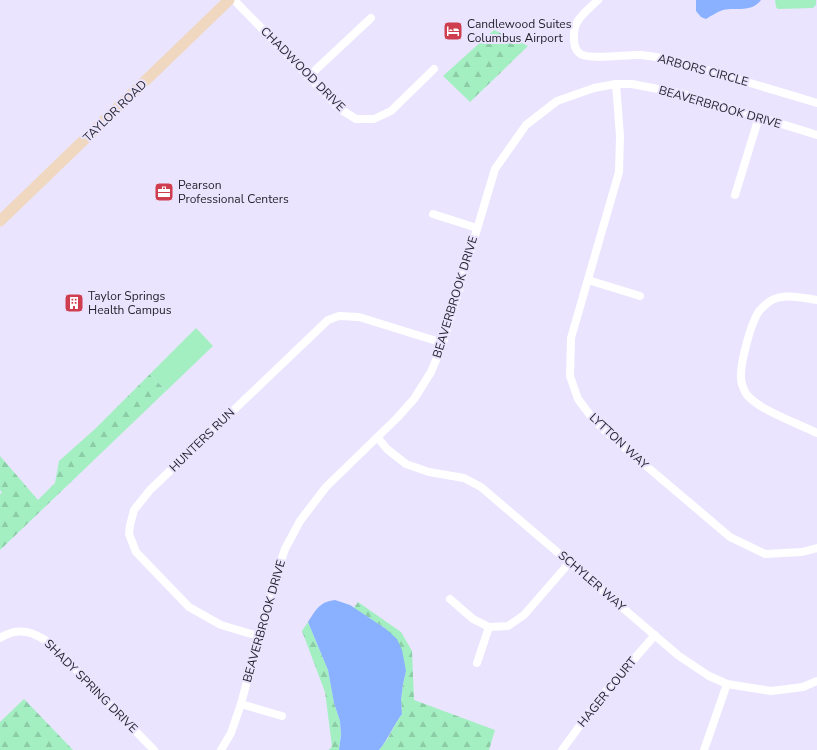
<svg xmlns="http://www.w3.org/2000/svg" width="817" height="750" font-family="'Nunito Sans',sans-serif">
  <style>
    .green { fill: #a3efc2 }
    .forest { fill: url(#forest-firs) }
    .water { fill: #89b1ff }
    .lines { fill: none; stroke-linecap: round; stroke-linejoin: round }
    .minor { stroke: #fff; stroke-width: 8 }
    .secondary { stroke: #efd8bf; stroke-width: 11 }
    .labels { text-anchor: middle; stroke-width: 4; stroke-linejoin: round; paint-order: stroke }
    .poi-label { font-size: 12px; fill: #211f28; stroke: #eae4fe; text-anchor: start }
    .street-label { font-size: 12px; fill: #211f28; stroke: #eae4fe }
  </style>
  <defs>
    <pattern id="forest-firs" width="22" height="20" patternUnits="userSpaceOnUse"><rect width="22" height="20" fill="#a3efc2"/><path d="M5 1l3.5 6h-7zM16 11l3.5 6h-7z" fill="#8ccca7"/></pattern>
  </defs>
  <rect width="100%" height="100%" fill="#eae4fe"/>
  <g class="green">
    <polygon points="775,0 816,0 816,5 813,8 778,9 776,7"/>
    <polygon points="196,328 213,346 166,391 150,374"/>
  </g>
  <g class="forest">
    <polygon points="494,30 528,46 470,102 443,76"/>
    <polygon points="150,374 166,391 0,550 0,494 2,493 0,490 0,456 38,500 55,483 59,461 96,428"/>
    <polygon points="358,602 401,632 412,651 414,700 495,730 489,750 379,750 388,738 396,723 402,714 401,700 403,684 406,671 386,629 354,608"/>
    <polygon points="308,622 328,670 334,703 340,721 341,735 339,750 329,750 332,746 325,692 302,631"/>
    <polygon points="24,699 73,750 0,750 0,722"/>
  </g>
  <g class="water">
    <path d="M696 0H761C751 13 737 7 723 10 717 12 711 16 706 19L701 17 696 11Z"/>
    <path d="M335 600 350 605 386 629 397 639 402 650 406 671 403 684 401 700 402 714C393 726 388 739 379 750H339L341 735 340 721 334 703 328 670 308 622C316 610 319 602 335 600Z"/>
  </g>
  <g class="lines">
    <g class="minor">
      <polyline points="234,0 340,109 356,119 374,119 391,111 434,69"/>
      <path d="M598 0C586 12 572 20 574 39 574 44 575 49 579 53 587 61 627 54 641 55 670 58 699 67 727 76 757 85 787 94 817 103"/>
      <polyline points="308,77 371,18"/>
      <polyline points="616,84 620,136 619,172 571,338 570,376 578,399 593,419 605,431 730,537 765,554 802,552 817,548"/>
      <polyline points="735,195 759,117"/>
      <polyline points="433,214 477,228"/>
      <polyline points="588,280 640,296"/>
      <path d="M817 300C803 298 785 293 772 300 768 302 763 307 760 310 751 321 740 364 741 378 741 383 744 391 747 395 761 411 797 423 817 433"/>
      <polyline points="378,438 387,449 406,464 429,472 464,478 481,487 679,656 709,676 727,684 771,691 803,687 817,681"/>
      <polyline points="450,599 473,619 489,627"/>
      <polyline points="258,636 221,625 189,607 136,552 129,534 130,525 134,510 150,490 328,320 339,316 359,317 443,343"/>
      <path d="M0 638C19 626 34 632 51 644L154 750"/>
      <polyline points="477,663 489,627 508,626 524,615 570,562"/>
      <polyline points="241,704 282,716"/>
      <polyline points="221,750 231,733 241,704 272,587 285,549 300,521 326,487 397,418 414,399 431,372 443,343 495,169 526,125 557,101 594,88 616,84 632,84 684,94 817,135"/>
      <polyline points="562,750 600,698 655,635"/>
      <polyline points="704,750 727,684"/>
    </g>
    <polyline class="secondary" points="0,221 229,0"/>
  </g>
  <defs>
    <symbol id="hotel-square" viewBox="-11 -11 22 22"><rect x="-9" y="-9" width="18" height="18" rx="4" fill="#ce3e4f" stroke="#eae4fe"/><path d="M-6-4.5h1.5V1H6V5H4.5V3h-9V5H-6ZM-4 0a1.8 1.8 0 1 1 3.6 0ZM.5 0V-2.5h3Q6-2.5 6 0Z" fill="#fff"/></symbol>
    <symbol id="office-square" viewBox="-11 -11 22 22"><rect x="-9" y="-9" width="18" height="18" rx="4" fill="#ce3e4f" stroke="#eae4fe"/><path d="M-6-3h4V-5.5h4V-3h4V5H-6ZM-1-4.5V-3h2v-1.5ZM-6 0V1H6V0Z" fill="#fff"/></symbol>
    <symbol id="building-square" viewBox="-11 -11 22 22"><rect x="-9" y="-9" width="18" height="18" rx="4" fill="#ce3e4f" stroke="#eae4fe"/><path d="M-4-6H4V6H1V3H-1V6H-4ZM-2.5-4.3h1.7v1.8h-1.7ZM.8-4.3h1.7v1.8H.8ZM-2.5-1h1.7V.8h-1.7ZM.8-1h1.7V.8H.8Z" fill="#fff"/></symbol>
  </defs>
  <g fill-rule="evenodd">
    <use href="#hotel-square" x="442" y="20" width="22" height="22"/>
    <use href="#office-square" x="153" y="181" width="22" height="22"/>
    <use href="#building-square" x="63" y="292" width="22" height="22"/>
  </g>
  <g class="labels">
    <g class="poi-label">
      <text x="467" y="28">Candlewood Suites<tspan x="467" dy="14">Columbus Airport</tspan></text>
      <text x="178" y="189">Pearson<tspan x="178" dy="14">Professional Centers</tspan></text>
      <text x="88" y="300">Taylor Springs<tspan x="88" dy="14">Health Campus</tspan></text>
    </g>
    <g class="street-label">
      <text transform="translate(303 69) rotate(45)" y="4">CHADWOOD DRIVE</text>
      <text transform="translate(703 70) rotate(15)" y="4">ARBORS CIRCLE</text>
      <text transform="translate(720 107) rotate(16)" y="4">BEAVERBROOK DRIVE</text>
      <text transform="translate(115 111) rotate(-44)" y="4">TAYLOR ROAD</text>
      <text transform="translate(455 297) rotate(-73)" y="4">BEAVERBROOK DRIVE</text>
      <text transform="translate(202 440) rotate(-44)" y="4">HUNTERS RUN</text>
      <text transform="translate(619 441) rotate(43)" y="4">LYTTON WAY</text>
      <text transform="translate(592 581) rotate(41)" y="4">SCHYLER WAY</text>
      <text transform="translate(264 621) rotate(-74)" y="4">BEAVERBROOK DRIVE</text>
      <text transform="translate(91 686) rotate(45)" y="4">SHADY SPRING DRIVE</text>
      <text transform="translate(607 692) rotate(-51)" y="4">HAGER COURT</text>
    </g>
  </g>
</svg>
